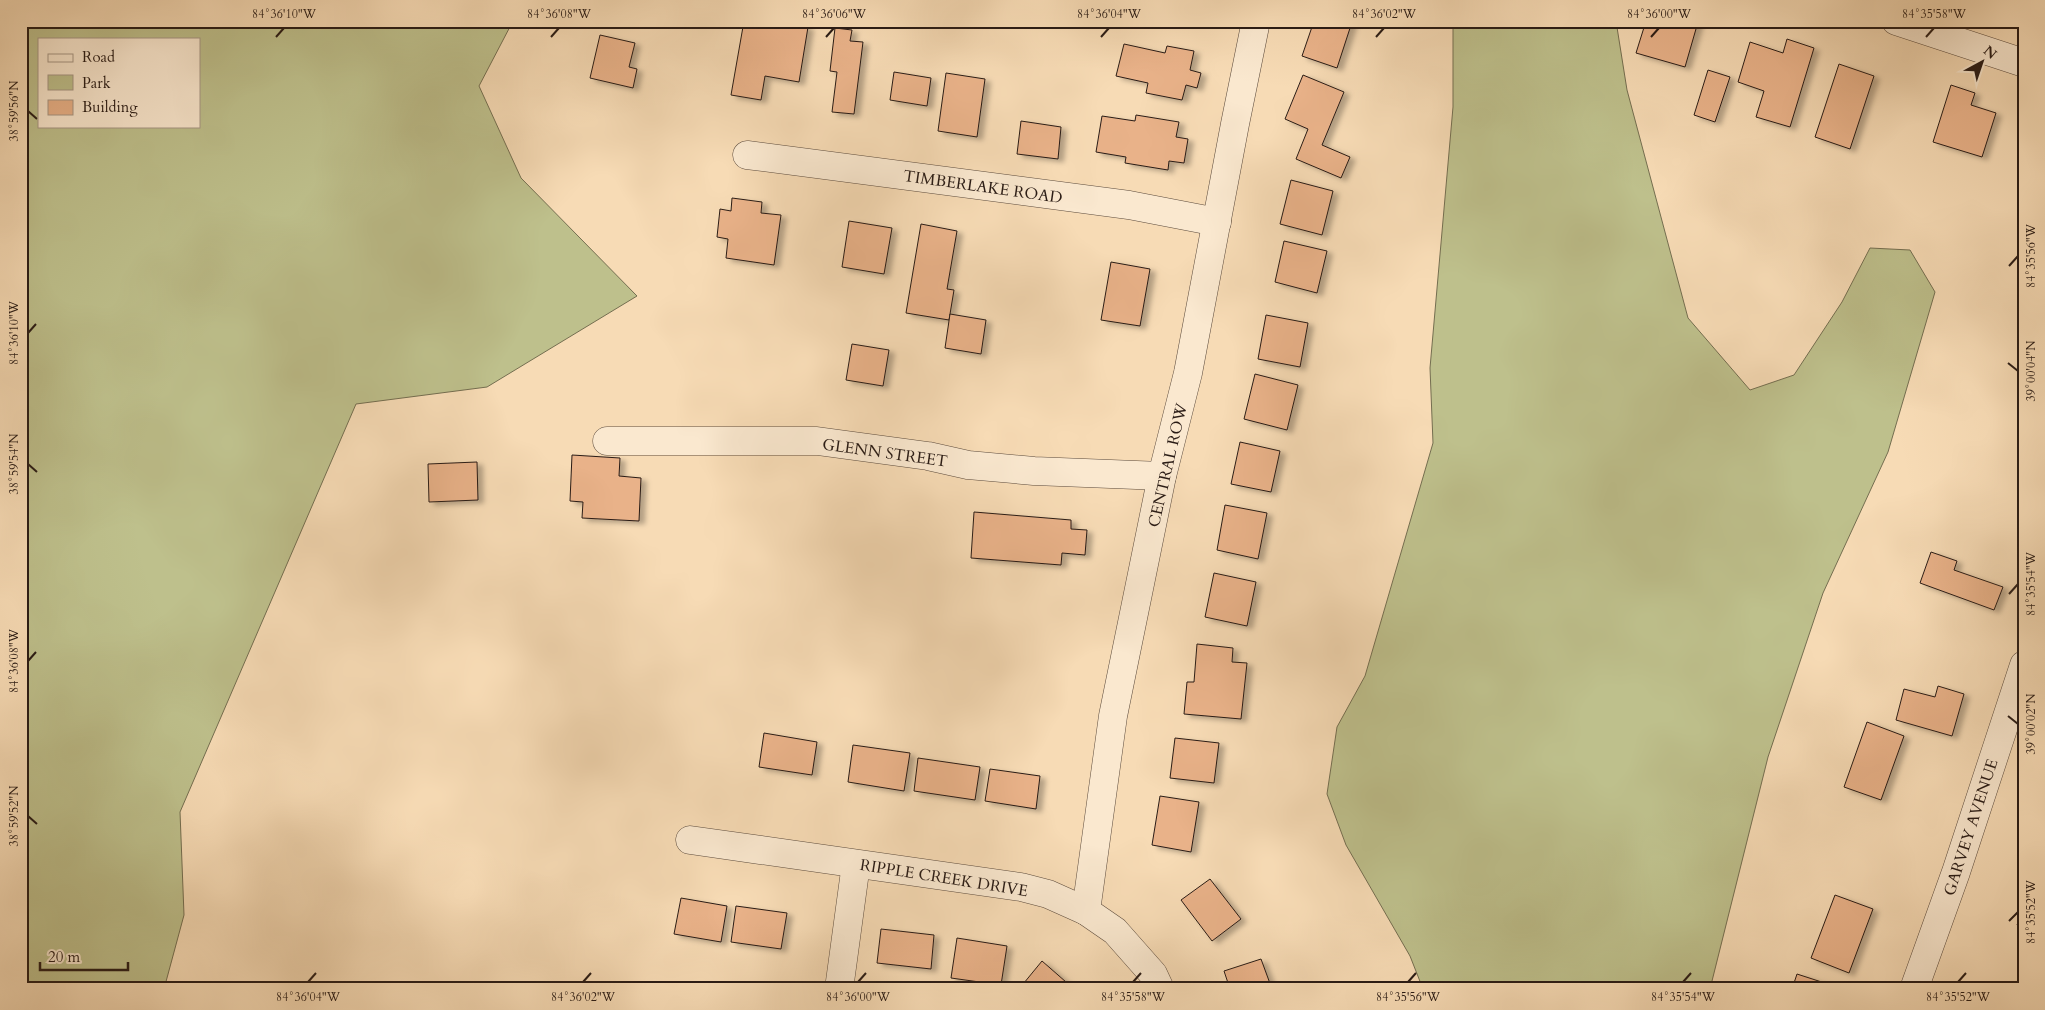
<svg xmlns="http://www.w3.org/2000/svg" width="2045" height="1010" font-family="Cardo,serif">
  <style>
    .green { fill: #bec08c; stroke: #746e50; fill-rule: evenodd }
    .building { fill: #e9b289; stroke: #291b15; filter: url(#shadow) }
    .lines { fill: none; stroke-linecap: round; stroke-linejoin: round }
    .minor-casing { stroke: #5c4b3d; stroke-width: 29 }
    .minor { stroke: #fae8cf; stroke-width: 28 }
    .ticks { fill: none; stroke: #291b15; stroke-width: 2 }
    .labels { text-anchor: middle; stroke-width: 4.5; stroke-linejoin: round; paint-order: stroke }
    .street-label { font-size: 16px; fill: #291b15; stroke: #fae8cf }
    .neatline { fill: none; stroke: #291b15; stroke-width: 2 }
    .ticks-label { font-size: 12px; text-anchor: middle; fill: #291b15 }
  </style>
  <defs>
    <filter id="shadow"><feDropShadow dx="5.5" dy="3" stdDeviation="2.5" flood-color="#0004"/></filter>
  </defs>
  <rect width="100%" height="100%" fill="#f7dbb5"/>
  <filter id="stains"><feTurbulence type="fractalNoise" baseFrequency=".004" numOctaves="4"/><feColorMatrix values="0 0 0 0 .2 0 0 0 0 .09 0 0 0 0 .02 0 0 0 .5 -.17"/></filter>
  <radialGradient id="worn" r=".72"><stop offset=".6" stop-color="#630" stop-opacity="0"/><stop offset="1" stop-color="#630" stop-opacity=".3"/></radialGradient>
  <g class="green">
    <path d="M21 21H513L479 86 521 178 637 296 487 387 356 404 180 812 184 915 164 989H21ZM39 39H199V126H39Z"/>
    <polygon points="1453,21 1616,21 1627,90 1688,318 1750,390 1794,375 1842,302 1870,248 1910,250 1935,292 1888,452 1823,593 1768,757 1710,989 1423,989 1410,956 1346,845 1327,794 1337,727 1365,676 1433,443 1430,368 1453,107"/>
  </g>
  <g class="building">
    <polygon points="744,21 777,21 808,27 799,82 765,76 761,100 731,95"/>
    <polygon points="1314,21 1352,22 1337,68 1302,56"/>
    <polygon points="1646,21 1698,22 1685,67 1636,53"/>
    <polygon points="835,28 852,30 850,41 863,42 854,114 832,112 837,72 830,71"/>
    <polygon points="600,35 635,43 629,67 637,69 633,88 590,78"/>
    <polygon points="1787,39 1814,48 1790,127 1756,117 1764,91 1738,82 1750,42 1783,53"/>
    <polygon points="1124,44 1165,53 1167,46 1194,51 1190,70 1201,73 1197,88 1186,85 1182,100 1146,93 1148,83 1116,76"/>
    <polygon points="1839,64 1874,76 1850,149 1815,137"/>
    <polygon points="1708,70 1730,77 1715,122 1694,115"/>
    <polygon points="894,72 931,78 927,106 890,100"/>
    <polygon points="946,73 985,79 977,137 938,131"/>
    <polygon points="1303,75 1344,92 1322,145 1350,157 1341,178 1296,159 1308,129 1285,119"/>
    <polygon points="1951,85 1975,93 1971,105 1996,113 1982,157 1933,142"/>
    <polygon points="1136,115 1179,122 1176,137 1188,139 1184,163 1169,161 1168,170 1125,163 1126,157 1096,152 1102,116 1135,121"/>
    <polygon points="1021,121 1061,127 1058,159 1017,154"/>
    <polygon points="1291,180 1333,191 1322,235 1280,224"/>
    <polygon points="732,198 762,202 761,213 781,215 774,265 726,258 728,239 717,237 720,209 731,211"/>
    <polygon points="849,221 892,228 884,274 842,267"/>
    <polygon points="921,224 957,231 947,289 954,290 949,320 906,313"/>
    <polygon points="1284,241 1327,251 1317,293 1275,282"/>
    <polygon points="1111,262 1150,269 1140,326 1101,320"/>
    <polygon points="950,314 986,320 981,354 945,348"/>
    <polygon points="1266,315 1308,323 1300,367 1258,359"/>
    <polygon points="852,344 889,350 883,386 846,380"/>
    <polygon points="1255,374 1298,385 1287,430 1244,419"/>
    <polygon points="1240,442 1280,451 1271,492 1231,484"/>
    <polygon points="572,455 620,458 619,476 641,478 639,521 582,518 583,502 570,501"/>
    <polygon points="477,462 478,500 429,502 428,464"/>
    <polygon points="1225,505 1267,513 1258,559 1217,550"/>
    <polygon points="974,512 1071,520 1071,529 1087,530 1085,555 1062,553 1061,565 971,558"/>
    <polygon points="1931,552 1957,561 1954,570 2003,587 1994,610 1920,583"/>
    <polygon points="1214,573 1256,582 1247,626 1205,617"/>
    <polygon points="1197,644 1233,648 1232,662 1247,663 1241,719 1184,714 1187,682 1194,682"/>
    <polygon points="1938,686 1964,694 1952,736 1896,720 1904,689 1935,697"/>
    <polygon points="1867,722 1904,736 1881,800 1844,787"/>
    <polygon points="764,733 817,742 812,775 759,767"/>
    <polygon points="1175,738 1219,743 1214,783 1170,778"/>
    <polygon points="853,745 910,753 904,791 848,782"/>
    <polygon points="918,758 980,767 975,800 914,791"/>
    <polygon points="990,769 1040,776 1036,809 985,801"/>
    <polygon points="1160,796 1199,802 1191,852 1152,845"/>
    <polygon points="1210,879 1241,919 1212,941 1181,900"/>
    <polygon points="1835,895 1873,909 1849,973 1811,958"/>
    <polygon points="681,898 727,906 721,942 674,934"/>
    <polygon points="736,906 787,913 781,949 731,942"/>
    <polygon points="2024,906 2024,927 2017,925"/>
    <polygon points="881,929 934,935 931,969 877,963"/>
    <polygon points="957,938 1007,946 1001,985 951,978"/>
    <polygon points="1261,959 1272,989 1230,989 1224,971"/>
    <polygon points="1042,961 1074,989 1019,989"/>
    <polygon points="1797,974 1837,987 1837,989 1792,989"/>
  </g>
  <g class="lines">
    <defs>
      <g id="minor">
        <polyline points="1896,21 2024,63"/>
        <polyline points="747,155 1129,205 1217,222"/>
        <polyline points="607,441 817,441 928,456 968,465 1034,471 1162,476"/>
        <polyline points="690,840 1021,887 1048,894 1086,911 1115,931 1153,974 1160,989"/>
        <polyline points="1086,911 1113,716 1162,476 1188,373 1235,124 1256,21"/>
        <polyline points="839,989 856,864"/>
        <polyline points="1914,989 1956,872 2024,665"/>
      </g>
    </defs>
    <use href="#minor" class="minor-casing"/>
    <use href="#minor" class="minor"/>
  </g>
  <path class="ticks" d="M276 37 284 28M551 37 559 28M826 37 834 28M1101 37 1109 28M1376 37 1384 28M1651 37 1659 28M1926 37 1934 28M28 111 37 119M2009 266 2018 256M28 333 36 324M2008 363 2018 371M28 464 37 472M2009 594 2018 584M28 661 36 652M2008 716 2018 724M28 816 37 824M2009 921 2018 912M308 982 316 973M583 982 591 973M858 982 866 973M1133 982 1141 973M1408 982 1416 973M1683 982 1691 973M1958 982 1966 973"/>
  <g class="labels">
    <g class="street-label">
      <text transform="translate(983 186) rotate(8)" y="6">TIMBERLAKE ROAD</text>
      <text transform="translate(885 452) rotate(8)" y="6">GLENN STREET</text>
      <text transform="translate(1167 465) rotate(-77)" y="6">CENTRAL ROW</text>
      <text transform="translate(1970 827) rotate(-72)" y="6">GARVEY AVENUE</text>
      <text transform="translate(944 877) rotate(9)" y="6">RIPPLE CREEK DRIVE</text>
    </g>
  </g>
  <rect width="2045" height="1010" fill="none" stroke="#f7dbb5" stroke-width="55"/>
  <rect x="38" y="38" width="162" height="90" fill="#fae8cf" stroke="#a69685"/>
  <rect x="48" y="54" width="25" height="8" fill="#fae8cf" stroke="#a69685"/>
  <text x="82" y="62" font-size="15" fill="#291b15">Road</text>
  <rect x="48" y="75" width="25" height="15" fill="#bec08c" stroke="#a69685"/>
  <text x="82" y="88" font-size="15" fill="#291b15">Park</text>
  <rect x="48" y="100" width="25" height="15" fill="#e9b289" stroke="#a69685"/>
  <text x="82" y="112" font-size="15" fill="#291b15">Building</text>
  <g transform="translate(1982 62) rotate(40)" stroke="#fae8cf" stroke-width="4" paint-order="stroke">
  <path d="M0-4L9 19L0 12L-9 19Z" fill="#291b15"/>
  <text y="-8" font-size="14" font-weight="bold" text-anchor="middle" fill="#291b15">N</text>
  </g>
  <path d="M40 962v8h88v-8" fill="none" stroke="#291b15" stroke-width="2.5"/>
  <text x="48" y="962" font-size="15" fill="#291b15" stroke="#fae8cf" stroke-width="4" paint-order="stroke">20 m</text>
  <rect x="28" y="28" width="1990" height="954" class="neatline"/>
  <g class="ticks-label">
    <text x="284" y="18">84°36'10"W</text>
    <text x="559" y="18">84°36'08"W</text>
    <text x="834" y="18">84°36'06"W</text>
    <text x="1109" y="18">84°36'04"W</text>
    <text x="1384" y="18">84°36'02"W</text>
    <text x="1659" y="18">84°36'00"W</text>
    <text x="1934" y="18">84°35'58"W</text>
    <text transform="translate(14 111) rotate(-90)" y="4">38°59'56"N</text>
    <text transform="translate(2031 256) rotate(-90)" y="4">84°35'56"W</text>
    <text transform="translate(14 333) rotate(-90)" y="4">84°36'10"W</text>
    <text transform="translate(2031 371) rotate(-90)" y="4">39°00'04"N</text>
    <text transform="translate(14 464) rotate(-90)" y="4">38°59'54"N</text>
    <text transform="translate(2031 584) rotate(-90)" y="4">84°35'54"W</text>
    <text transform="translate(14 661) rotate(-90)" y="4">84°36'08"W</text>
    <text transform="translate(2031 724) rotate(-90)" y="4">39°00'02"N</text>
    <text transform="translate(14 816) rotate(-90)" y="4">38°59'52"N</text>
    <text transform="translate(2031 912) rotate(-90)" y="4">84°35'52"W</text>
    <text x="308" y="1001">84°36'04"W</text>
    <text x="583" y="1001">84°36'02"W</text>
    <text x="858" y="1001">84°36'00"W</text>
    <text x="1133" y="1001">84°35'58"W</text>
    <text x="1408" y="1001">84°35'56"W</text>
    <text x="1683" y="1001">84°35'54"W</text>
    <text x="1958" y="1001">84°35'52"W</text>
  </g>
  <rect width="100%" height="100%" filter="url(#stains)"/>
  <rect width="100%" height="100%" fill="url(#worn)"/>
</svg>
